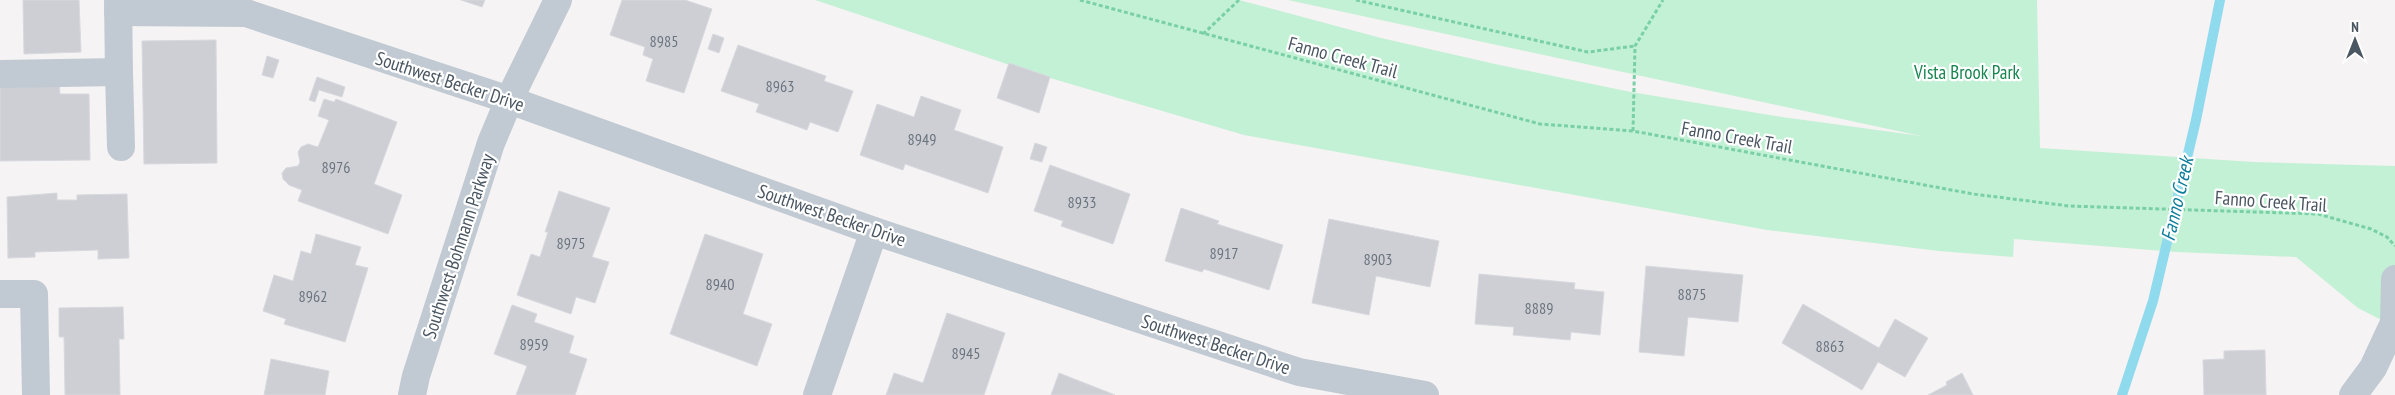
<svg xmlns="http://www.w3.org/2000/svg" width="2395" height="395" font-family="'PT Sans Narrow',sans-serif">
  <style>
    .green { fill: #c3f1d5 }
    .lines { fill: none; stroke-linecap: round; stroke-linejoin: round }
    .stream { stroke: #90daee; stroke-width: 10 }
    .building { fill: #cdcfd5; stroke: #d7d9de }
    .path { stroke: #7ad0a6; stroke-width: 3; stroke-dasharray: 4 2.5; stroke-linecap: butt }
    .minor { stroke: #c1cad2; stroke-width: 28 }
    .labels { text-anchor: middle; stroke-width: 4.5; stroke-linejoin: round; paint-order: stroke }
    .number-label { font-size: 16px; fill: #6b747e }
    .street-label { font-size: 19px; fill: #4a5661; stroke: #fff }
    .park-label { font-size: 19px; fill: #17864f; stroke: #fff }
    .water-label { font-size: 20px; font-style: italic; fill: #0c7c9b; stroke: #fff }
  </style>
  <rect width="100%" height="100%" fill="#f5f3f3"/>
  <polygon class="green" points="815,0 1239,0 1381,38 1495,64 1631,92 1782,117 1921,136 1288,0 2037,0 2040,148 2254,162 2395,166 2395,327 2358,308 2296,257 2176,252 2014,239 2013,257 1939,251 1767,230 1244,135 1040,75"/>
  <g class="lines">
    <polyline class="stream" points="2122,395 2153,301 2196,120 2220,0"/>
  </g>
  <g class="building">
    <polygon points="23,0 79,0 81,52 24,54"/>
    <polygon points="461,0 485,0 482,7"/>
    <polygon points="622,0 685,0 712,9 684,93 646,81 653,59 643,55 645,47 610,35"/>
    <polygon points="713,34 724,38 719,53 708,49"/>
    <polygon points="216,40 217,163 144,164 142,41"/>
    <polygon points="738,45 826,76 824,81 853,91 838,132 810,122 807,130 756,112 759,104 721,91"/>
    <polygon points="267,56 279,60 273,78 262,75"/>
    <polygon points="1009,63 1050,77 1039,113 997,98"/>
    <polygon points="317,77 345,87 342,97 319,90 315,102 309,100"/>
    <polygon points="59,83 60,94 89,94 90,160 0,161 0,84"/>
    <polygon points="921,96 961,110 954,130 1003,147 988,193 905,164 903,170 860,155 877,104 914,117"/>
    <polygon points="324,99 334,102 336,99 397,122 374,184 402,195 388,234 298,201 302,190 289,185 283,179 282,173 286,168 298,166 300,162 298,152 301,147 308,144 318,147 329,120 318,116"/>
    <polygon points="1035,143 1047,147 1042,162 1030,159"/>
    <polygon points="1050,165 1130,194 1113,244 1061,226 1063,221 1034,211"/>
    <polygon points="559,191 610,208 592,257 609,262 595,303 576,297 571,314 517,295 531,254 540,257 548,232 545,232"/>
    <polygon points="57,193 57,200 77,200 77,195 127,194 129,258 98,259 98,250 35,252 35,257 8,258 7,197"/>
    <polygon points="1181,208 1219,221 1217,224 1283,245 1269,290 1204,269 1202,272 1165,261"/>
    <polygon points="1329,219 1439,241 1430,287 1376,276 1369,315 1312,303"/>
    <polygon points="316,234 361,247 355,265 368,268 345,342 284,324 286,319 263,311 274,275 293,281 301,251 311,254"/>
    <polygon points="705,234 763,254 743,314 772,324 757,366 670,334"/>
    <polygon points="1646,266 1743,275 1738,322 1688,317 1684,356 1639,352"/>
    <polygon points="1479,274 1575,283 1574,289 1604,292 1600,335 1571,332 1570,340 1513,335 1514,327 1475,324"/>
    <polygon points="1803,304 1879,348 1895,319 1928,338 1905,377 1878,362 1862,390 1782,343"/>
    <polygon points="512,305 537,314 534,322 574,336 569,353 587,359 575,395 516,395 527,366 494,354"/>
    <polygon points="123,307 124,339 119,339 120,395 65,395 64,337 59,337 59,308"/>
    <polygon points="947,313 1005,333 984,395 886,395 894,373 923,383"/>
    <polygon points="2265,350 2266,395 2204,395 2203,360 2224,359 2224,351"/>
    <polygon points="271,359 329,371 325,395 264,395"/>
    <polygon points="1059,373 1115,395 1051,395"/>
    <polygon points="1962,373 1973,395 1928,395 1947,385 1946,382"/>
  </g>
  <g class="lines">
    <g class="path">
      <polyline points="1080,0 1540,124 1633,131 1973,194 2069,206 2318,214 2371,229 2387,237 2395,246"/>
      <polyline points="1356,0 1588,52 1635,46"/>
      <polyline points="1203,34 1239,0"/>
      <polyline points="1633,131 1635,46 1663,0"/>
    </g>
    <g class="minor">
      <polyline points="118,12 246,13 509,100 874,231 1299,372 1425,395"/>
      <polyline points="119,72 121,147"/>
      <polyline points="0,74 119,72 118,0"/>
      <polyline points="0,294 34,294 36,395"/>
      <polyline points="412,395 416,376 491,143 509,100 558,0"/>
      <polyline points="817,395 874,231"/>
      <polyline points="2353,395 2373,368 2394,323 2395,279"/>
    </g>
  </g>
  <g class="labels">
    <g class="number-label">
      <text x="664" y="47">8985</text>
      <text x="780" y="92">8963</text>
      <text x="922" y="145">8949</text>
      <text x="336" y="173">8976</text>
      <text x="1082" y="208">8933</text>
      <text x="571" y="249">8975</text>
      <text x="1224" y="259">8917</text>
      <text x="1378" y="265">8903</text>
      <text x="720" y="290">8940</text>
      <text x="1692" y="300">8875</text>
      <text x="313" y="302">8962</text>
      <text x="1539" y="314">8889</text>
      <text x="534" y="350">8959</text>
      <text x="1830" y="352">8863</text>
      <text x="966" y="359">8945</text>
    </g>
    <g class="street-label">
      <text transform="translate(1343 57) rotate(15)" y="7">Fanno Creek Trail</text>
      <text transform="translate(450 81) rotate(18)" y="7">Southwest Becker Drive</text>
      <text transform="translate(1737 137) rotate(10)" y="7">Fanno Creek Trail</text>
      <text transform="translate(2271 201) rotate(4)" y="7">Fanno Creek Trail</text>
      <text transform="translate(832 215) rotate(19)" y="7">Southwest Becker Drive</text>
      <text transform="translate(458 246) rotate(-72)" y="7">Southwest Bohmann Parkway</text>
      <text transform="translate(1216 344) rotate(18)" y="7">Southwest Becker Drive</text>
    </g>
    <g class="park-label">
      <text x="1967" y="79">Vista Brook Park</text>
    </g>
    <g class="water-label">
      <text transform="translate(2177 199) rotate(-77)" y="7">Fanno Creek</text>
    </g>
  </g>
  <g transform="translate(2355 40)" stroke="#ffffff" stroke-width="4" paint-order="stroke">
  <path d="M0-4L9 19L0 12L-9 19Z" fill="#4a5661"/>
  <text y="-8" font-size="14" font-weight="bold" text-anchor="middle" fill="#4a5661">N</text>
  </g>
</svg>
